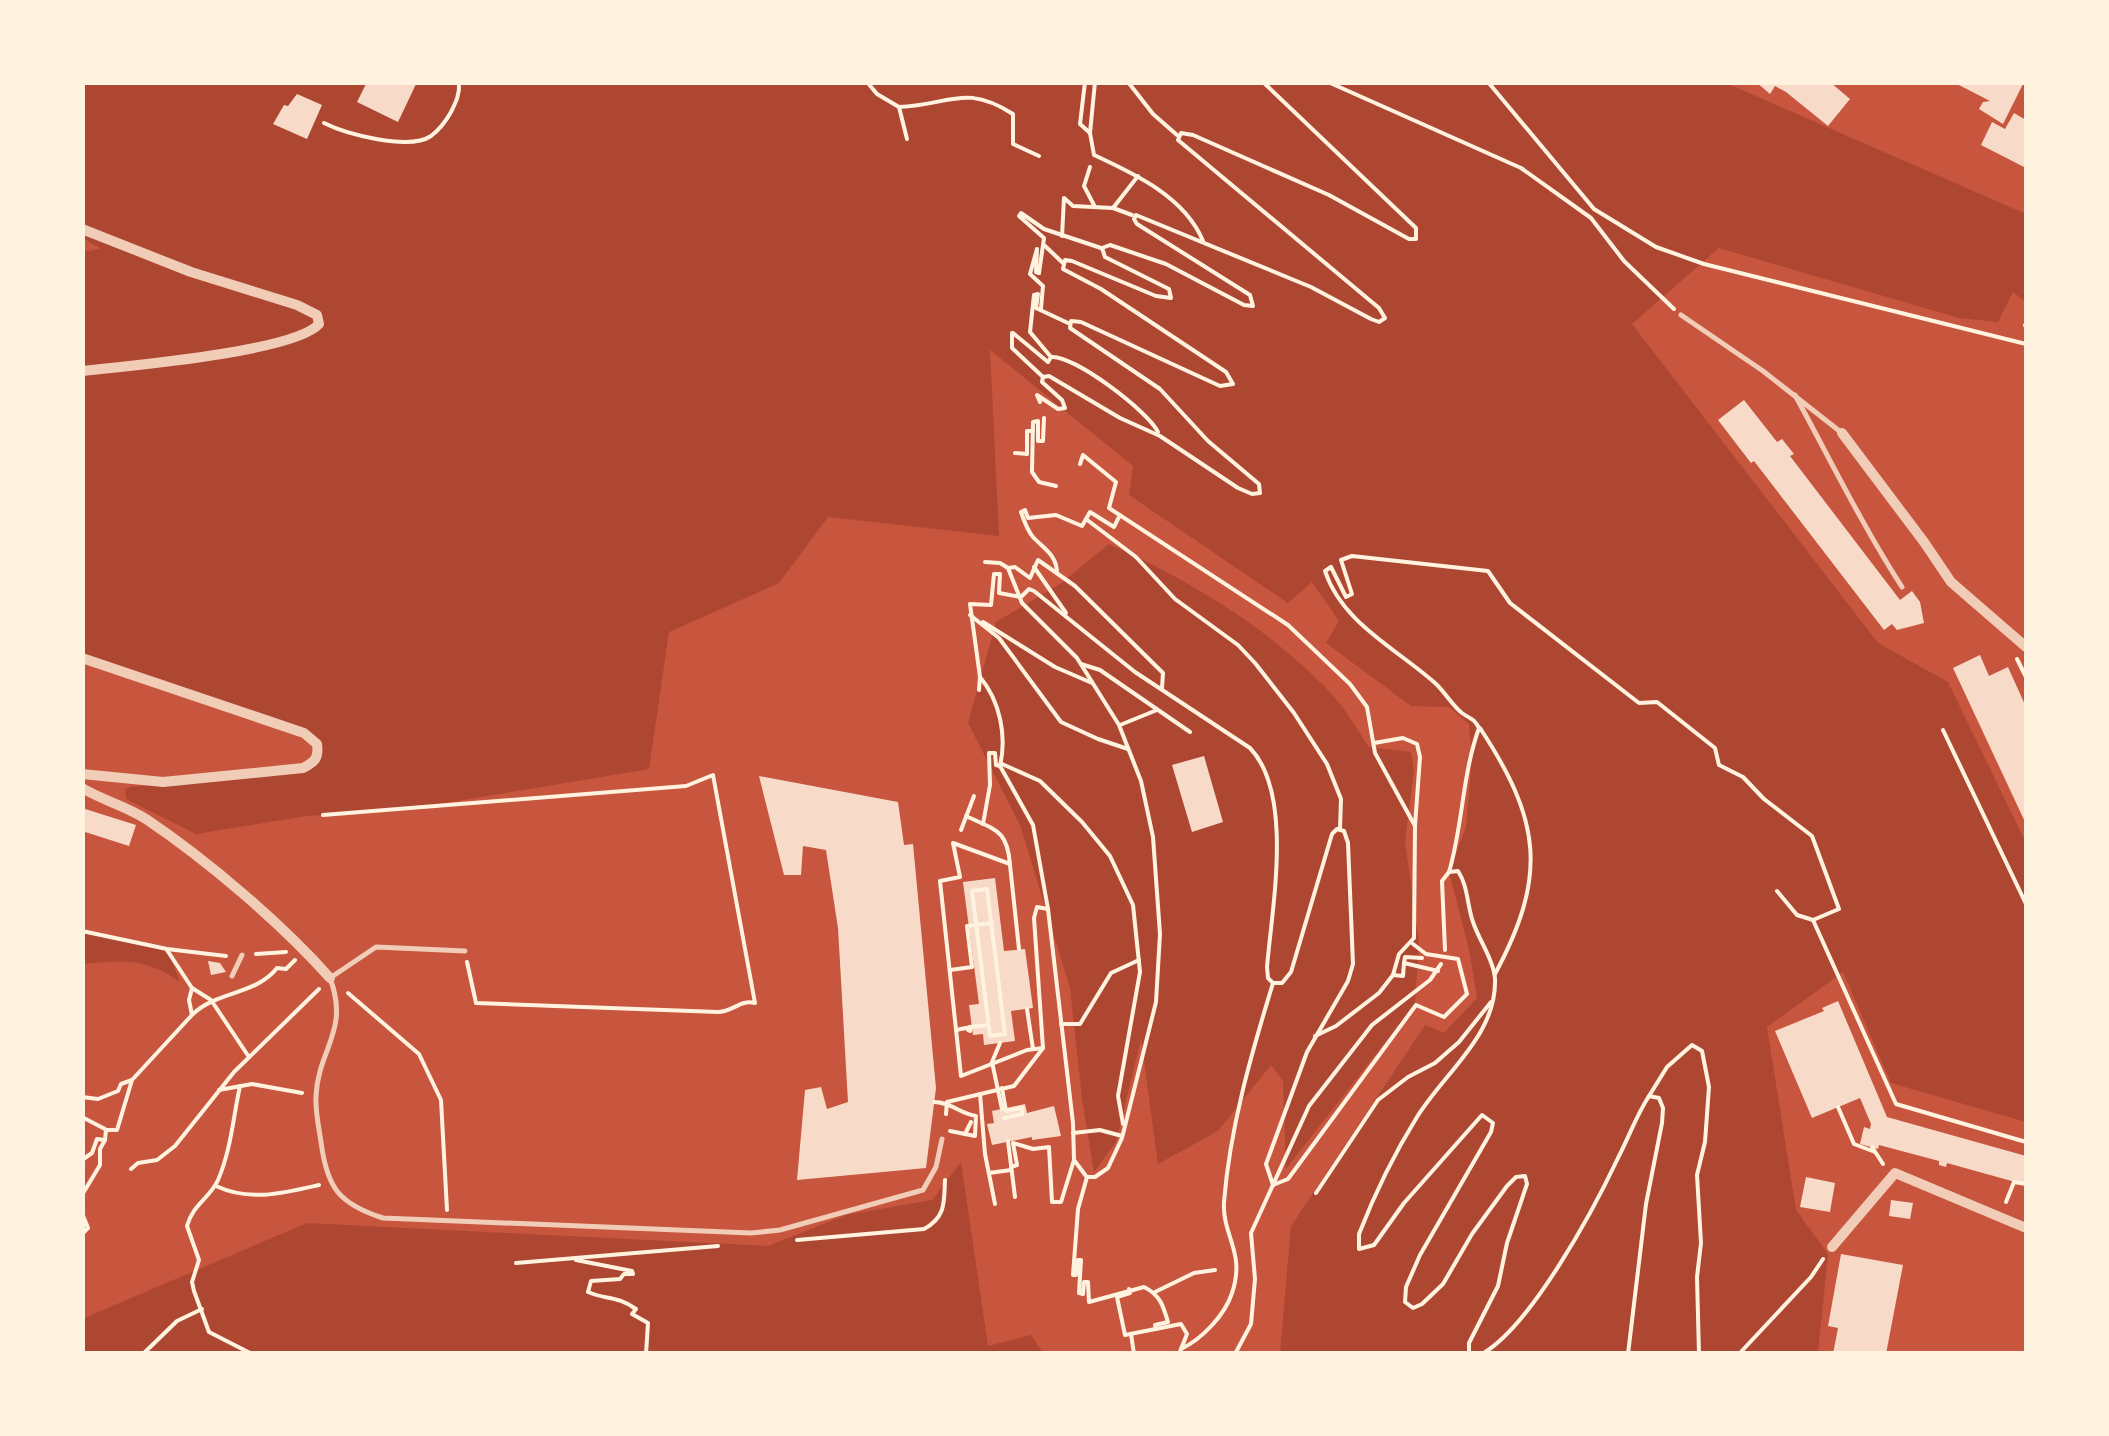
<svg xmlns="http://www.w3.org/2000/svg" width="2109" height="1436" font-family="'Libre Baskerville',serif">
  <style>
    .green { fill: #ae4732 }
    .building { fill: #f7dbc8 }
    .lines { fill: none; stroke-linecap: round; stroke-linejoin: round }
    .path { stroke: #fff3e0; stroke-width: 4 }
    .service { stroke: #f1ccb7; stroke-width: 5 }
    .minor { stroke: #f1ccb7; stroke-width: 10 }
  </style>
  <rect width="100%" height="100%" fill="#c8553d"/>
  <g class="green">
    <polygon points="83,82 1726,83 2026,214 2026,302 2013,292 1998,322 1959,318 1719,248 1632,324 1878,643 1948,682 2026,843 2026,1122 1891,1083 1843,972 1767,1027 1796,1210 1828,1254 1818,1353 1280,1353 1291,1226 1425,1025 1444,1033 1477,998 1469,949 1449,872 1466,827 1472,759 1469,724 1449,707 1411,706 1326,643 1339,621 1312,582 1288,603 1129,495 1133,466 990,350 999,536 828,517 779,583 669,632 649,769 409,809 307,816 196,834 126,799 125,789 130,787 303,768 319,755 304,733 83,658 82,252 101,249 83,238"/>
    <path d="M1109 544C1189 580 1266 626 1328 690 1344 706 1356 728 1369 747L1411 752 1414 771 1405 841 1419 942 1415 1004 1286 1169 1283 1081 1271 1065 1218 1131 1158 1164 1141 1039 1116 1142 1094 1172 1082 1099 1070 988 1020 825 968 723 996 622 1060 584Z"/>
    <path d="M82 931 167 949 180 982C146 958 123 960 83 964Z"/>
    <polygon points="961,1162 988,1346 1031,1335 1043,1353 83,1354 82,1319 307,1223 768,1246 846,1215 932,1200"/>
  </g>
  <g class="building">
    <polygon points="367,82 417,82 398,122 357,102"/>
    <polygon points="1756,82 1830,82 1850,99 1828,126 1786,92 1775,86 1770,94"/>
    <polygon points="1953,82 2024,82 2003,124 1979,109 1983,102 1990,101"/>
    <polygon points="297,94 322,105 307,139 273,124 284,105 288,106"/>
    <polygon points="2014,113 2026,120 2026,168 1981,145 1992,122 2005,129"/>
    <polygon points="1744,400 1777,442 1782,439 1794,454 1790,456 1900,600 1912,591 1920,602 1924,623 1897,630 1892,624 1884,630 1754,461 1751,463 1718,420"/>
    <polygon points="1980,655 1989,676 2008,667 2026,707 2026,824 1953,668"/>
    <polygon points="1204,756 1223,822 1192,832 1172,765"/>
    <polygon points="759,776 898,802 904,845 913,844 936,1088 926,1168 797,1180 805,1090 821,1087 827,1109 848,1102 838,928 826,850 803,846 801,875 784,875"/>
    <polygon points="82,808 136,825 129,846 82,831"/>
    <polygon points="995,878 1004,951 1025,949 1033,1008 1011,1011 1015,1041 984,1045 983,1034 973,1035 969,1005 979,1004 963,882"/>
    <polygon points="208,961 220,963 226,972 211,975"/>
    <polygon points="1838,1001 1887,1117 2026,1156 2026,1185 1947,1163 1946,1167 1939,1165 1939,1161 1879,1145 1878,1149 1860,1144 1864,1127 1870,1129 1871,1124 1860,1098 1812,1118 1775,1031 1824,1011 1822,1008"/>
    <polygon points="1025,1104 1027,1113 1054,1106 1061,1136 1032,1140 1032,1137 992,1145 987,1124 994,1123 992,1111"/>
    <polygon points="1806,1177 1835,1183 1830,1212 1800,1207"/>
    <polygon points="1891,1200 1913,1203 1910,1219 1889,1216"/>
    <polygon points="1841,1254 1903,1265 1886,1354 1833,1354 1838,1328 1828,1326"/>
  </g>
  <g class="lines">
    <g class="path">
      <polyline points="867,82 877,94 899,107 907,139"/>
      <polyline points="1085,82 1080,124 1090,133"/>
      <path d="M1095 82 1090 133 1094 155C1135 174 1185 197 1203 241"/>
      <polyline points="1128,82 1153,114 1177,135"/>
      <polyline points="1328,82 1521,168 1591,218 1624,261 1674,309"/>
      <polyline points="1488,82 1594,209 1656,247 1704,264 2026,344"/>
      <path d="M899 107C951 105 964 83 1013 114V144L1039 156"/>
      <path d="M324 123C346 134 409 151 431 136 439 130 446 121 451 112 456 102 460 94 459 82"/>
      <polyline points="1090,167 1084,186 1095,207"/>
      <polyline points="1113,208 1138,176"/>
      <polyline points="1062,236 1064,198 1073,206 1113,208 1132,215"/>
      <polyline points="1044,245 1063,263"/>
      <polyline points="1039,273 1044,238 1019,216 1021,213 1044,229 1101,248"/>
      <polyline points="1039,273 1036,272 1037,249 1030,274 1043,286 1041,308"/>
      <polyline points="2025,325 2026,327"/>
      <polyline points="1012,333 1012,348 1043,377"/>
      <polyline points="1013,333 1048,362"/>
      <path d="M1051 357C1073 354 1149 412 1158 432"/>
      <polyline points="1048,362 1051,357 1030,332 1034,295 1038,294 1036,308 1068,323"/>
      <polyline points="1040,402 1037,395 1058,409 1065,408 1062,400 1042,382 1043,377 1049,376 1120,418 1160,436 1238,488 1252,494 1260,493 1259,484 1208,441 1160,389 1070,328 1071,321 1081,322 1220,386 1233,384 1226,372 1101,289 1063,269 1065,260 1072,261 1156,296 1171,298 1169,289 1105,257 1102,248 1110,245 1166,264 1244,305 1253,306 1250,295 1137,224 1134,219 1136,215 1311,287 1371,319 1379,322 1385,318 1379,308 1178,140 1181,133 1193,135 1329,195 1409,239 1416,239 1416,228 1263,82"/>
      <polyline points="1044,418 1043,441 1038,441 1038,421 1033,422 1032,472 1039,482 1056,486"/>
      <polyline points="1015,453 1027,454 1027,431 1033,431"/>
      <polyline points="1080,464 1083,455 1116,482 1109,508 1288,625 1350,684 1367,707 1375,753 1415,826"/>
      <polyline points="1086,519 1136,557 1175,599 1238,645 1255,663 1294,713 1327,764 1341,799 1340,829"/>
      <polyline points="985,562 1000,563 1008,568"/>
      <polyline points="1034,567 1066,613"/>
      <polyline points="1331,567 1346,597 1352,594 1341,560 1352,556 1488,571 1510,603 1639,703 1657,702 1715,748 1719,765 1743,777 1764,799 1812,836 1839,909 1813,920 1896,1104 2026,1142"/>
      <path d="M1331 567 1325 571C1342 623 1397 649 1435 683 1445 692 1452 705 1462 713 1470 719 1474 718 1479 728 1462 775 1463 825 1449 872"/>
      <path d="M1057 573C1057 555 1044 549 1033 537 1027 530 1024 521 1021 512L1025 510 1028 518 1056 515 1082 526 1090 512 1114 527 1120 515"/>
      <polyline points="970,615 999,638 1061,722 1098,739 1128,749"/>
      <polyline points="983,622 1055,667 1092,683"/>
      <polyline points="2017,659 2026,677"/>
      <polyline points="1081,664 1100,670 1190,732"/>
      <path d="M980 677C1000 701 1007 736 1000 766"/>
      <path d="M979 690 980 677 970 604 991 605 994 574H1000L999 593 1021 597 1029 589 1034 591 1135 672 1250 748C1294 794 1272 907 1267 967L1268 978 1273 983C1251 1055 1230 1127 1224 1202 1222 1236 1246 1252 1232 1293 1225 1315 1202 1339 1181 1349"/>
      <polyline points="1120,725 1157,710"/>
      <path d="M1480 728C1541 821 1548 875 1495 974"/>
      <polyline points="1943,730 2026,904"/>
      <polyline points="1002,764 1040,781 1082,822 1110,856 1133,905 1140,972 1118,1096 1123,1124"/>
      <polyline points="1000,766 1033,825 1048,909 1073,1123 1074,1160 1061,1202 1052,1202 1049,1147 1033,1149 1013,1143 1017,1165 1011,1167"/>
      <path d="M323 815 686 786 713 775 755 1003C740 999 733 1012 718 1012L476 1003 467 962"/>
      <path d="M966 816C995 830 1007 829 1010 864L953 843 960 877 940 881 961 1076 1027 1050 1043 1048"/>
      <polyline points="983,824 990,785 989,753 995,753 996,765 1000,766"/>
      <polyline points="961,830 974,796"/>
      <polyline points="1010,865 1019,949"/>
      <polygon points="987,889 1005,1034 990,1036 972,891"/>
      <polyline points="1777,891 1797,915 1813,920"/>
      <polyline points="82,931 167,949 226,956"/>
      <polyline points="167,950 192,988"/>
      <path d="M1445 950 1442 881 1449 872 1458 871C1468 886 1467 905 1473 922 1479 940 1494 961 1495 979 1497 1035 1444 1073 1417 1117 1394 1154 1375 1193 1359 1234V1249L1374 1245 1404 1203 1482 1115 1493 1123 1491 1132 1420 1255 1406 1287 1405 1302 1413 1308 1422 1304 1443 1284 1472 1234 1507 1186 1516 1177 1525 1176 1527 1184 1507 1243 1498 1286 1469 1343V1352L1474 1354"/>
      <polyline points="256,954 286,952"/>
      <polyline points="1422,958 1405,957 1404,963 1438,971"/>
      <polyline points="950,970 972,967 967,926 992,923"/>
      <polyline points="1393,975 1403,976 1404,963"/>
      <polyline points="1273,983 1282,983 1291,972 1332,834 1337,829 1344,831 1348,843 1353,964 1348,981 1307,1052 1266,1164 1273,1185"/>
      <polyline points="348,993 419,1054 441,1100 447,1210"/>
      <polyline points="1027,1009 1033,1049"/>
      <path d="M193 1014C217 991 256 995 277 968L286 969 295 960"/>
      <polyline points="1061,1024 1080,1024 1111,973 1139,960"/>
      <path d="M956 1030C961 1029 966 1028 971 1027L970 1031 968 1030 969 1028V1027L988 1025"/>
      <polyline points="1315,1036 1336,1026 1379,993 1393,975 1399,954 1414,938 1415,826 1420,757 1417,744 1403,738 1374,743"/>
      <polyline points="1000,1043 992,1062 1002,1109"/>
      <path d="M240 1086C233 1118 231 1150 218 1180 210 1198 193 1204 187 1226L199 1260 192 1282 194 1291 209 1332 252 1354"/>
      <polyline points="1002,1088 1006,1111 1022,1108 1022,1114 1004,1118"/>
      <polyline points="219,1090 252,1084 302,1093"/>
      <polyline points="980,1094 985,1154 995,1204"/>
      <polyline points="1649,1096 1667,1067 1692,1045 1702,1051 1709,1087 1705,1142 1697,1175 1701,1243 1697,1277 1699,1354"/>
      <polyline points="82,1097 98,1099 118,1091 121,1084 132,1080 192,1015 189,1000 192,988 211,1000 249,1057"/>
      <path d="M934 1102C951 1102 960 1114 976 1116L975 1136 950 1131"/>
      <polyline points="1838,1107 1854,1144 1875,1152"/>
      <polyline points="946,1114 947,1102 1014,1086 1043,1048 1034,918 1037,907 1048,909"/>
      <polyline points="82,1117 105,1129"/>
      <polyline points="1073,1133 1100,1130 1122,1136"/>
      <polyline points="965,1134 971,1122"/>
      <polyline points="1008,1141 1015,1197"/>
      <polyline points="1872,1147 1883,1164"/>
      <polyline points="82,1160 92,1153 97,1139 105,1140 106,1130 117,1130 132,1080"/>
      <polyline points="1074,1160 1086,1176"/>
      <polyline points="131,1169 138,1163 157,1160 175,1146 234,1072 319,989"/>
      <polyline points="989,1173 1011,1170"/>
      <polyline points="1087,1177 1095,1177 1108,1168 1122,1138 1156,1002 1160,934 1153,837 1141,781 1119,725 1077,658 1022,603 1008,568 1015,567 1030,578 1038,560 1075,586 1163,673 1162,688"/>
      <path d="M1087 1177 1078 1209 1073 1275H1076L1078 1260H1081L1079 1293 1083 1294 1084 1282H1088L1089 1302 1144 1287C1160 1295 1163 1305 1168 1322L1155 1325 1156 1329"/>
      <polyline points="1273,1185 1288,1179 1416,1005 1444,1017 1467,994 1458,959 1426,954 1413,944"/>
      <path d="M216 1186C250 1202 284 1193 319 1185"/>
      <polyline points="1316,1193 1378,1100 1408,1077 1435,1063 1459,1042 1491,1002"/>
      <polyline points="82,1195 100,1165 100,1149 105,1140"/>
      <polyline points="2006,1202 2014,1182 2026,1184"/>
      <polyline points="82,1213 88,1228 82,1234"/>
      <path d="M797 1240 924 1229C946 1217 944 1202 945 1180"/>
      <path d="M576 1260 632 1271 633 1274H624L620 1279 591 1281 588 1292C606 1300 616 1295 636 1309L632 1314 648 1323 646 1354"/>
      <polyline points="516,1263 718,1246"/>
      <polyline points="1129,1289 1130,1293 1117,1297 1125,1335 1181,1324 1187,1334 1179,1354"/>
      <polyline points="1155,1292 1194,1273 1215,1270"/>
      <polyline points="1131,1334 1134,1354"/>
      <polyline points="143,1354 177,1321 202,1309"/>
      <polyline points="1235,1354 1251,1324 1255,1279 1251,1233 1309,1106 1372,1025 1430,980 1441,964"/>
      <path d="M1482 1354C1531 1326 1593 1211 1618 1158 1629 1137 1636 1116 1649 1096L1659 1098 1663 1108 1662 1123 1646 1204 1628 1354"/>
      <polyline points="1739,1354 1811,1277 1823,1259"/>
    </g>
    <g class="service">
      <polyline points="1681,315 1763,371 1842,433"/>
      <path d="M1795 395C1830 459 1862 525 1902 587"/>
      <path d="M465 951 376 947 330 978C350 1031 318 1049 316 1096 315 1111 319 1128 321 1142 327 1188 339 1204 383 1218L751 1233 780 1230 923 1190 936 1167 942 1139"/>
      <polyline points="232,976 242,955"/>
    </g>
    <g class="minor">
      <path d="M82 229 191 272 297 305 317 315 319 324C294 352 127 366 82 371"/>
      <polyline points="1842,433 1924,542 1951,582 2026,647"/>
      <path d="M82 658 304 733 317 744C319 758 315 762 303 768L163 782 82 774"/>
      <path d="M82 788C102 800 126 806 146 819 207 860 281 923 330 978"/>
      <polyline points="1832,1247 1895,1173 2026,1228"/>
    </g>
  </g>
  <rect width="2109" height="1436" fill="none" stroke="#fff3e0" stroke-width="170"/>
</svg>
